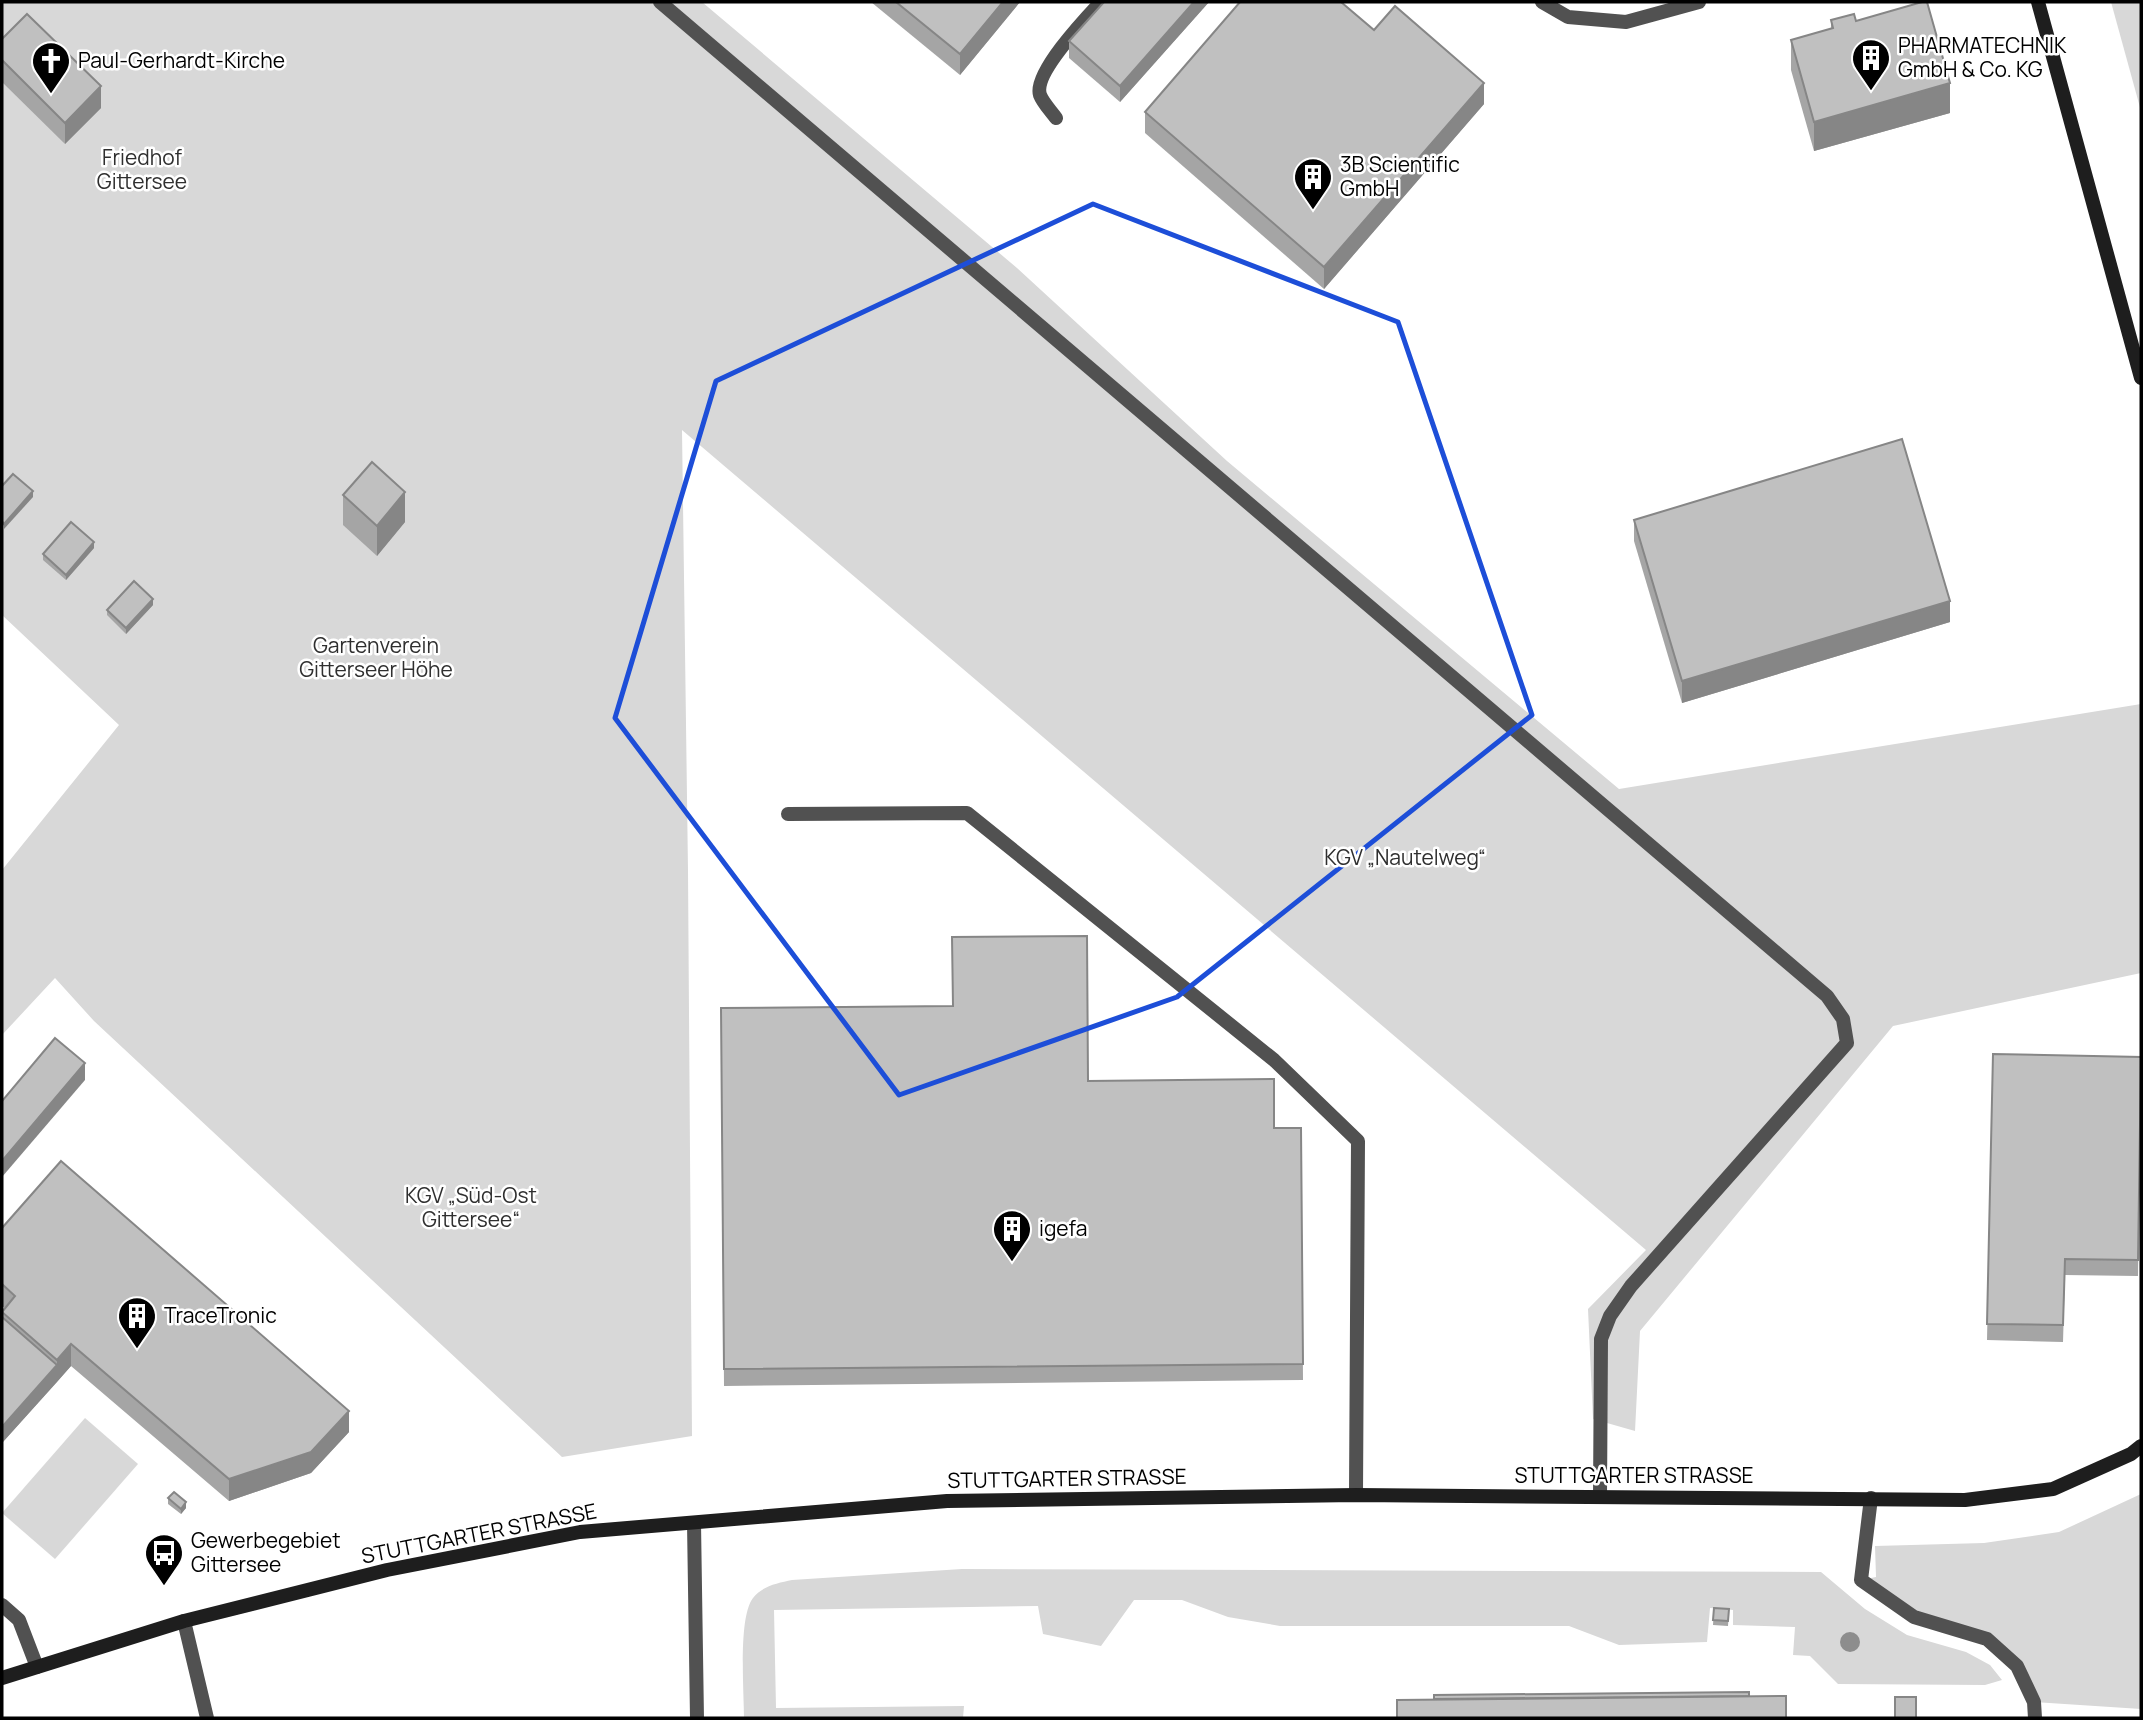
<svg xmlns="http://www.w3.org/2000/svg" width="2143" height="1720" font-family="Manrope,sans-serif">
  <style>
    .green { fill: #d8d8d8 }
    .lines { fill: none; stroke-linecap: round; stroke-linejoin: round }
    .lane { stroke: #515151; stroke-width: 14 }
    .street { stroke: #515151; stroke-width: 14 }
    .secondary { stroke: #1e1e1e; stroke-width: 14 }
    .tree { fill: #8d8d8d }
    .wall { fill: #a5a5a5 }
    .shaded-wall { fill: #868686 }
    .building { fill: #c0c0c0; stroke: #868686; stroke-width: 2 }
    .marked { fill: none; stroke: #1d4ed8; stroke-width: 5; stroke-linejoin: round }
    .labels { text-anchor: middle; stroke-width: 5; stroke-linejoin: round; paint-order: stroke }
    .poi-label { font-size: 21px; fill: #000; stroke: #fff; text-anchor: start }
    .park-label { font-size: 21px; fill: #2f2f2f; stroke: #fff }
    .street-label { font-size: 21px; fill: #000; stroke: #fff }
  </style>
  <rect width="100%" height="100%" fill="#fff"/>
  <g class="green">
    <polygon points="2,2 702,2 1017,268 1227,461 1619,789 2141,704 2141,973 1893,1026 1640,1331 1635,1431 1593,1419 1588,1309 1646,1250 682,430 688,871 692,1436 562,1457 94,1021 55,978 2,1035 2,870 119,725 2,615"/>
    <polygon points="2111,2 2141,2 2141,111"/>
    <polygon points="85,1418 138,1464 55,1559 2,1513"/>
    <polygon points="2141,1494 2141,1709 2034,1702 2017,1666 1987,1639 1914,1617 1861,1580 1876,1577 1875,1546 1984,1543 2059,1532"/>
    <path d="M962 1569 1821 1572 1865 1609 1907 1635 1966 1652 1990 1665 2002 1680 1985 1685 1838 1684 1810 1656 1793 1655 1795 1627 1733 1625V1610L1710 1608 1707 1642 1619 1645 1569 1626H1280L1228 1617 1182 1600H1134L1101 1646 1043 1634 1038 1606 774 1610 776 1708 964 1706 963 1718H744C744 1692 738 1617 753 1598 762 1586 778 1583 792 1580Z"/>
  </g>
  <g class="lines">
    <g class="lane">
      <polyline points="660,2 1827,996 1843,1019 1847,1043 1631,1286 1610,1316 1601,1339 1600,1496"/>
      <path d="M1056 118C1051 111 1043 103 1040 95 1033 74 1086 18 1101 2"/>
      <polyline points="788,814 967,813 1274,1060 1358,1141 1356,1495"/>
      <polyline points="1871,1498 1861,1580 1914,1617 1987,1639 2017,1666 2034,1702 2035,1718"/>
      <polyline points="2,1605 19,1620 37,1667"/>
      <polyline points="184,1621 207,1718"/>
    </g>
    <g class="street">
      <polyline points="1542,2 1568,17 1626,22 1699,2"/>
      <polyline points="694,1523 697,1718"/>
    </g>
    <g class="secondary">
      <polyline points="2038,2 2141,378"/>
      <polyline points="2,1678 184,1621 387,1570 580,1532 947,1501 1356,1495 1965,1500 2053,1489 2131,1454 2141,1446"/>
    </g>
  </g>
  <circle class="tree" cx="1850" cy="1642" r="10"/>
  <g class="wall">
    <polygon points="871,2 1020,2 960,75"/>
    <polygon points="1104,2 1209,2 1120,102 1069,58 1069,41"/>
    <polygon points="1831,20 1856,21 1950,113 1814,151 1791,70 1791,40 1831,29"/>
    <polygon points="2,39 101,108 65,144 2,82"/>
    <polygon points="1484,104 1324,289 1145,133 1145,112"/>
    <polygon points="343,495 405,522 377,556 343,525"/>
    <polygon points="1634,520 1950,622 1682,703 1634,541"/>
    <polygon points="94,548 66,580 43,560 43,554"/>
    <polygon points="153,605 126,634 107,615 107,610"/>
    <polygon points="721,1008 1088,1081 1274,1128 1301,1128 1303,1380 724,1386"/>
    <polygon points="1993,1054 2141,1057 2138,1276 2065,1275 2063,1342 1987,1340"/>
    <polygon points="2,1228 349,1432 311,1473 229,1501 71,1366 2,1443 2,1312 5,1308 2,1306"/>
    <polygon points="168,1498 186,1508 181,1514 168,1504"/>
    <polygon points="1714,1608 1729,1609 1728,1626 1713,1625"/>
  </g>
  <g class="shaded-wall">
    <polygon points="1003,2 1020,2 960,75 960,54"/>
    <polygon points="1194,2 1209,2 1120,102 1120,86"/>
    <polygon points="1484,83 1484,104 1324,289 1324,267"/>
    <polygon points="1950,83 1950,113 1814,151 1814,122"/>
    <polygon points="101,86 101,108 65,144 65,123"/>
    <polygon points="33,491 33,497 4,529 4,524"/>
    <polygon points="405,492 405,522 377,556 377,526"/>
    <polygon points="94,542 94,548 66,580 66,575"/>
    <polygon points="153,599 153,605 126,634 126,628"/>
    <polygon points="1950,601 1950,622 1682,703 1682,681"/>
    <polygon points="85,1063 85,1080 2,1177 2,1161"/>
    <polygon points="71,1344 71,1366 57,1382 57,1360"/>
    <polygon points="57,1365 57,1382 2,1443 2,1427"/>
    <polygon points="349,1411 349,1432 311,1473 229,1501 229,1479"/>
    <polygon points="186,1502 186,1508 181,1514 181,1509"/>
  </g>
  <g class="building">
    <polygon points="896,2 1003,2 960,54"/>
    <polygon points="1104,2 1194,2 1120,86 1069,41"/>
    <polygon points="1240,2 1341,2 1374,30 1395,6 1484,83 1324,267 1145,112"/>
    <polygon points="1922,2 1927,2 1950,83 1814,122 1791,40 1833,28 1831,20 1854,14 1856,21"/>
    <polygon points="27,14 101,86 65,123 2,60 2,39"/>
    <polygon points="1902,439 1950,601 1682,681 1634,520"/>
    <polygon points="372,462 405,492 377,526 343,495"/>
    <polygon points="13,474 33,491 4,524 2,521 2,486"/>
    <polygon points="71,522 94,542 66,575 43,554"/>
    <polygon points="134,581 153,599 126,628 107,610"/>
    <polygon points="1087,936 1088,1081 1274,1079 1274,1128 1301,1128 1303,1364 724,1369 721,1008 953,1006 952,937"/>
    <polygon points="55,1038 85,1063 2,1161 2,1101"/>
    <polygon points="1993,1054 2141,1057 2138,1260 2065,1259 2063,1325 1987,1324"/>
    <polygon points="61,1161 349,1411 311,1452 229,1479 71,1344 57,1360 2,1312 15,1296 2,1284 2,1228"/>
    <polygon points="2,1317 57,1365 2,1427"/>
    <polygon points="174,1492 186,1502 181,1509 168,1498"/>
    <polygon points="1714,1608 1729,1609 1728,1621 1713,1620"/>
    <polygon points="1749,1692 1749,1696 1434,1699 1434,1695"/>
    <polygon points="1786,1696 1786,1718 1397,1718 1397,1700"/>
    <rect x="1895" y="1697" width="21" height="21"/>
  </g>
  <path class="marked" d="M1093 204 1398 322 1532 715 1177 997 899 1095 615 718 716 381Z"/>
  <defs>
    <symbol id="building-pin" viewBox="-11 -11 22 30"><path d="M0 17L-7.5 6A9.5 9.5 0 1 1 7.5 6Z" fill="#000" stroke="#fff"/><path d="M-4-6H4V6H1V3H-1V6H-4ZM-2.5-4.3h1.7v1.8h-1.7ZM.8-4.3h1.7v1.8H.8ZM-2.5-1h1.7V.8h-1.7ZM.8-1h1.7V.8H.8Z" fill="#fff"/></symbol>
    <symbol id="church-pin" viewBox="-11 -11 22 30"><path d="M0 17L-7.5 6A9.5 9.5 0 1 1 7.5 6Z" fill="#000" stroke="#fff"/><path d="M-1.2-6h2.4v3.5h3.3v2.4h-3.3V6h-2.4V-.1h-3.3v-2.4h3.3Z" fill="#fff"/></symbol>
    <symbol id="bus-pin" viewBox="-11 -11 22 30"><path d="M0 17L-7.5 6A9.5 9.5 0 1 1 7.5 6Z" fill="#000" stroke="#fff"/><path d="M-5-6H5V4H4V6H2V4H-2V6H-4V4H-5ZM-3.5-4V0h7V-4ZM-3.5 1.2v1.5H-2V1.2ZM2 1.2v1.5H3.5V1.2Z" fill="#fff"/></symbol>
  </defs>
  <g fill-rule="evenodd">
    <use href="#building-pin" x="1849" y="36" width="44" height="60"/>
    <use href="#church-pin" x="29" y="39" width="44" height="60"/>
    <use href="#building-pin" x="1291" y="155" width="44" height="60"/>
    <use href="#building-pin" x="990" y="1207" width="44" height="60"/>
    <use href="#building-pin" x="115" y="1294" width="44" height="60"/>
    <use href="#bus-pin" x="142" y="1531" width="44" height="60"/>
  </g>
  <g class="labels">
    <g class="poi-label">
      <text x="1898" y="53">PHARMATECHNIK<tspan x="1898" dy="24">GmbH &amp; Co. KG</tspan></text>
      <text x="78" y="68">Paul-Gerhardt-Kirche</text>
      <text x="1340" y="172">3B Scientific<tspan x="1340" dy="24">GmbH</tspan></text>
      <text x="1039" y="1236">igefa</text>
      <text x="164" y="1323">TraceTronic</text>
      <text x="191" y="1548">Gewerbegebiet<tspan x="191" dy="24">Gittersee</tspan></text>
    </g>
    <g class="park-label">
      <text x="142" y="165">Friedhof<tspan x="142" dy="24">Gittersee</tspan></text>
      <text x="376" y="653">Gartenverein<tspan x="376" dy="24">Gitterseer Höhe</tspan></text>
      <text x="1405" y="865">KGV „Nautelweg“</text>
      <text x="471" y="1203">KGV „Süd-Ost<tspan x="471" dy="24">Gittersee“</tspan></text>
    </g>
    <g class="street-label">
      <text x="1634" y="1483">STUTTGARTER STRASSE</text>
      <text transform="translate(1067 1479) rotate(-1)" y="7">STUTTGARTER STRASSE</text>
      <text transform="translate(479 1534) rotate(-11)" y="7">STUTTGARTER STRASSE</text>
    </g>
  </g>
  <rect width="2143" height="1720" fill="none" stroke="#000000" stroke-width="7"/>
</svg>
